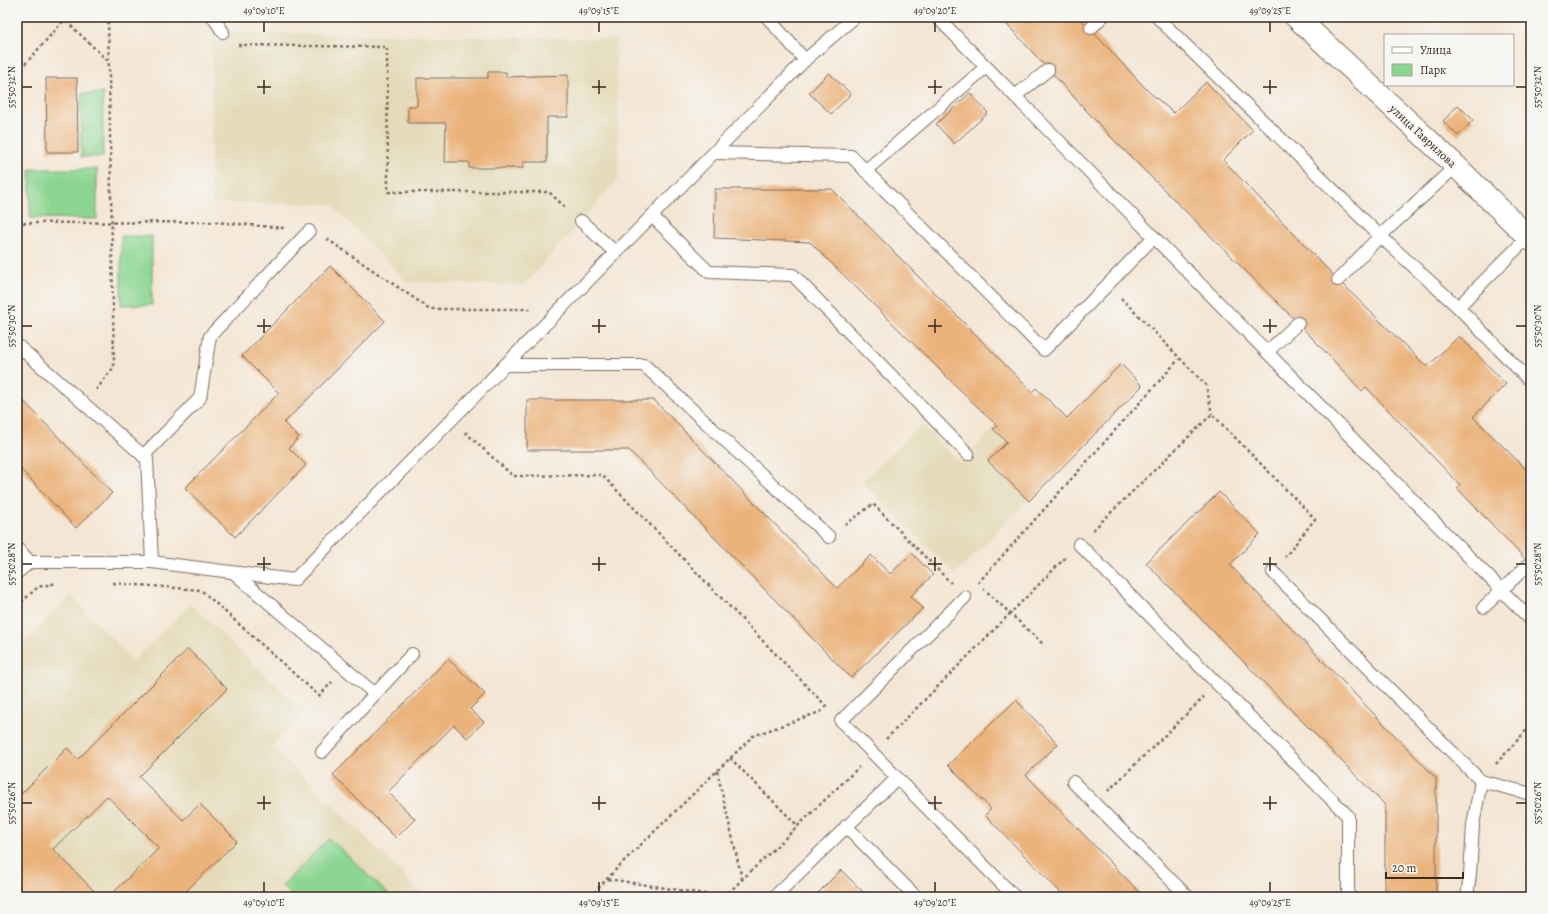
<svg xmlns="http://www.w3.org/2000/svg" width="1548" height="914" font-family="Alegreya,serif">
  <style>
    .built { fill: #e5dbba }
    .green { fill: #8cd591; stroke: #648058 }
    .building { fill: #ebb37b }
    .lines { fill: none; stroke-linecap: round; stroke-linejoin: round }
    .service-casing { stroke: #7c6c5e; stroke-width: 14 }
    .tertiary-casing { stroke: #7c6c5e; stroke-width: 24 }
    .path { stroke: #7c6c5e; stroke-width: 2.5; stroke-dasharray: 3 3; stroke-linecap: butt }
    .service { stroke: #fff; stroke-width: 12 }
    .tertiary { stroke: #fff; stroke-width: 22 }
    .ticks { fill: none; stroke: #3b2a1e; stroke-width: 1.5 }
    .labels { text-anchor: middle; stroke-width: 4; stroke-linejoin: round; paint-order: stroke }
    .street-label { font-size: 12px; fill: #3b2a1e; stroke: #f6f6f2 }
    .neatline { fill: none; stroke: #3b2a1e; stroke-width: 1.5 }
    .ticks-label { font-size: 10px; text-anchor: middle; fill: #3b2a1e }
  </style>
  <rect width="100%" height="100%" fill="#f6f6f2"/>
  <filter id="ink" filterUnits="userSpaceOnUse"><feTurbulence type="fractalNoise" baseFrequency=".025" numOctaves="2"/><feDisplacementMap in="SourceGraphic" scale="8" xChannelSelector="R" yChannelSelector="G"/><feConvolveMatrix kernelMatrix="1 2 1 2 8 2 1 2 1" color-interpolation-filters="sRGB"/></filter>
  <filter id="wash" filterUnits="userSpaceOnUse"><feTurbulence type="fractalNoise" baseFrequency=".012" numOctaves="4" result="noise"/><feDisplacementMap in="SourceGraphic" scale="16" xChannelSelector="R" yChannelSelector="G"/><feGaussianBlur stdDeviation="0.9" result="paint"/><feColorMatrix in="noise" values="0 0 0 0 0 0 0 0 0 0 0 0 0 0 0 0 0 1.4 0 .05"/><feComposite in="paint" operator="in"/></filter>
  <g filter="url(#wash)">
    <rect width="100%" height="100%" fill="#f4e6d4"/>
    <g class="built">
      <polygon points="212,32 616,39 619,178 524,285 407,282 331,204 211,203"/>
      <polygon points="1121,364 1142,386 955,574 862,482 921,424 959,462 1036,388 1067,418"/>
      <polygon points="71,595 133,661 190,604 305,713 272,746 426,897 17,897 17,650"/>
    </g>
    <g class="green">
      <polygon points="103,93 103,157 81,157 81,94"/>
      <polygon points="30,169 97,169 97,219 30,218"/>
      <rect x="121" y="236" width="31" height="69"/>
      <polygon points="329,838 391,897 294,897 282,886"/>
    </g>
    <g id="blocks">
      <g class="building">
        <polygon points="1000,17 1079,17 1149,92 1174,113 1206,82 1253,130 1223,160 1338,280 1427,367 1459,336 1506,384 1473,417 1531,474 1531,565 1457,488 1460,485 1366,387 1362,391 1298,323 1109,135"/>
        <polygon points="488,72 506,72 506,77 568,75 568,117 547,117 547,162 523,162 523,168 469,168 469,162 445,162 446,123 408,123 408,106 417,106 417,78 488,78"/>
        <polygon points="829,73 851,94 831,114 809,93"/>
        <polygon points="46,78 77,78 78,152 47,152"/>
        <polygon points="970,93 988,113 954,144 936,124"/>
        <polygon points="1458,105 1473,120 1458,136 1443,121"/>
        <polygon points="715,189 832,189 1032,392 1036,388 1067,418 1121,364 1142,386 1029,501 988,461 1007,442 993,429 997,426 810,242 714,238"/>
        <polygon points="330,266 385,321 284,423 299,437 289,448 306,465 235,537 185,488 279,393 242,356"/>
        <polygon points="17,394 112,493 76,528 17,465"/>
        <polygon points="527,400 654,400 837,588 871,555 890,574 912,553 933,575 911,596 923,608 851,678 629,450 527,450"/>
        <polygon points="1219,492 1260,534 1230,565 1436,778 1436,896 1385,896 1385,805 1146,563"/>
        <polygon points="188,649 227,689 139,777 183,820 200,804 237,841 180,897 109,897 159,848 107,796 53,849 100,897 17,897 17,798 67,748 78,759"/>
        <polygon points="448,659 485,694 470,709 484,722 467,738 454,725 388,792 415,819 396,838 333,775"/>
        <polygon points="1016,700 1058,744 1026,775 1144,897 1065,897 985,815 991,809 948,765"/>
        <polygon points="841,870 868,897 814,897"/>
      </g>
    </g>
  </g>
  <g filter="url(#ink)">
    <use href="#blocks" fill-opacity="0" stroke="#7c6c5e" stroke-width="1"/>
    <g class="lines">
      <defs>
        <g id="service">
          <polyline points="213,17 223,32"/>
          <polyline points="767,17 805,60"/>
          <polyline points="937,17 1531,620"/>
          <polyline points="1157,17 1380,236 1458,307 1531,382"/>
          <polyline points="1091,28 1102,17"/>
          <polyline points="1015,96 1048,70"/>
          <polyline points="715,153 851,156 1044,350 1154,237"/>
          <polyline points="865,171 986,67"/>
          <polyline points="652,216 709,272 793,275 968,454"/>
          <polyline points="581,221 616,253"/>
          <polyline points="1338,280 1380,236 1456,166"/>
          <polyline points="1458,307 1528,237"/>
          <polyline points="17,345 147,459 152,562"/>
          <polyline points="1267,352 1298,323"/>
          <polyline points="505,365 644,365 829,537"/>
          <polyline points="143,456 200,398 210,336 309,231"/>
          <polyline points="1079,544 1348,816 1348,897"/>
          <polyline points="17,548 30,562 17,573"/>
          <polyline points="30,562 152,562 294,580 805,60 855,17"/>
          <polyline points="1273,572 1481,781 1531,794"/>
          <polyline points="234,573 375,694 412,654"/>
          <polyline points="965,597 841,721 1015,897"/>
          <polyline points="1484,607 1530,563"/>
          <polyline points="322,752 375,694"/>
          <polyline points="1073,782 1188,897"/>
          <polyline points="846,826 916,897"/>
          <polyline points="774,897 897,778"/>
          <polyline points="1467,897 1470,874 1473,825 1481,781"/>
        </g>
        <polyline id="tertiary" points="1296,17 1456,166 1531,240"/>
      </defs>
      <use href="#service" class="service-casing"/>
      <use href="#tertiary" class="tertiary-casing"/>
      <g class="path">
        <polyline points="62,17 109,62"/>
        <polyline points="238,45 387,47 388,192 549,192 567,209"/>
        <polyline points="17,73 67,17"/>
        <polyline points="17,223 215,222 284,228"/>
        <polyline points="327,239 430,309 532,309"/>
        <polyline points="1121,298 1206,385 1212,414"/>
        <polyline points="96,390 114,367 108,17"/>
        <polyline points="465,432 513,476 602,475 828,708"/>
        <polyline points="845,525 873,504 951,583"/>
        <polyline points="1093,530 1212,414 1315,519 1285,557"/>
        <polyline points="113,583 201,590 319,696 332,682"/>
        <polyline points="978,583 1179,359"/>
        <polyline points="983,588 1044,645"/>
        <polyline points="17,606 38,587 57,583"/>
        <polyline points="886,739 1065,558"/>
        <polyline points="730,758 798,826"/>
        <polyline points="1496,764 1531,725"/>
        <polyline points="717,771 742,879"/>
        <polyline points="1108,791 1204,697"/>
        <polyline points="608,879 724,897"/>
        <polyline points="594,892 599,897"/>
        <polyline points="590,897 623,862 753,736 825,710"/>
        <polyline points="724,897 859,767"/>
      </g>
      <use href="#service" class="service"/>
      <use href="#tertiary" class="tertiary"/>
    </g>
  </g>
  <path class="ticks" d="M264 22V32M599 22V32M935 22V32M1270 22V32M264 80V94M599 80V94M935 80V94M1270 80V94M22 87H32M257 87H271M592 87H606M928 87H942M1263 87H1277M1516 87H1526M264 319V333M599 319V333M935 319V333M1270 319V333M22 326H32M257 326H271M592 326H606M928 326H942M1263 326H1277M1516 326H1526M264 557V571M599 557V571M935 557V571M1270 557V571M22 564H32M257 564H271M592 564H606M928 564H942M1263 564H1277M1516 564H1526M264 796V810M599 796V810M935 796V810M1270 796V810M22 803H32M257 803H271M592 803H606M928 803H942M1263 803H1277M1516 803H1526M264 882V892M599 882V892M935 882V892M1270 882V892"/>
  <g class="labels">
    <g class="street-label">
      <text transform="translate(1423 136) rotate(43)" y="4">улица Гаврилова</text>
    </g>
  </g>
  <rect width="1548" height="914" fill="none" stroke="#f6f6f2" stroke-width="44"/>
  <rect x="1384" y="34" width="130" height="52" fill="#f6f6f2" stroke="#aba49d"/>
  <rect x="1392" y="47" width="20" height="6" fill="#ffffff" stroke="#aba49d"/>
  <text x="1420" y="54" font-size="12" fill="#3b2a1e">Улица</text>
  <rect x="1392" y="64" width="20" height="12" fill="#8cd591" stroke="#aba49d"/>
  <text x="1420" y="74" font-size="12" fill="#3b2a1e">Парк</text>
  <path d="M1386 872v6h77v-6" fill="none" stroke="#3b2a1e" stroke-width="2"/>
  <text x="1392" y="872" font-size="12" fill="#3b2a1e" stroke="#f6f6f2" stroke-width="3" paint-order="stroke">20 m</text>
  <rect x="22" y="22" width="1504" height="870" class="neatline"/>
  <g class="ticks-label">
    <text x="264" y="14">49°09'10"E</text>
    <text x="599" y="14">49°09'15"E</text>
    <text x="935" y="14">49°09'20"E</text>
    <text x="1270" y="14">49°09'25"E</text>
    <text transform="translate(11 87) rotate(-90)" y="4">55°50'32"N</text>
    <text transform="translate(1537 87) rotate(-90)" y="4">55°50'32"N</text>
    <text transform="translate(11 326) rotate(-90)" y="4">55°50'30"N</text>
    <text transform="translate(1537 326) rotate(-90)" y="4">55°50'30"N</text>
    <text transform="translate(11 564) rotate(-90)" y="4">55°50'28"N</text>
    <text transform="translate(1537 564) rotate(-90)" y="4">55°50'28"N</text>
    <text transform="translate(11 803) rotate(-90)" y="4">55°50'26"N</text>
    <text transform="translate(1537 803) rotate(-90)" y="4">55°50'26"N</text>
    <text x="264" y="906">49°09'10"E</text>
    <text x="599" y="906">49°09'15"E</text>
    <text x="935" y="906">49°09'20"E</text>
    <text x="1270" y="906">49°09'25"E</text>
  </g>
</svg>
